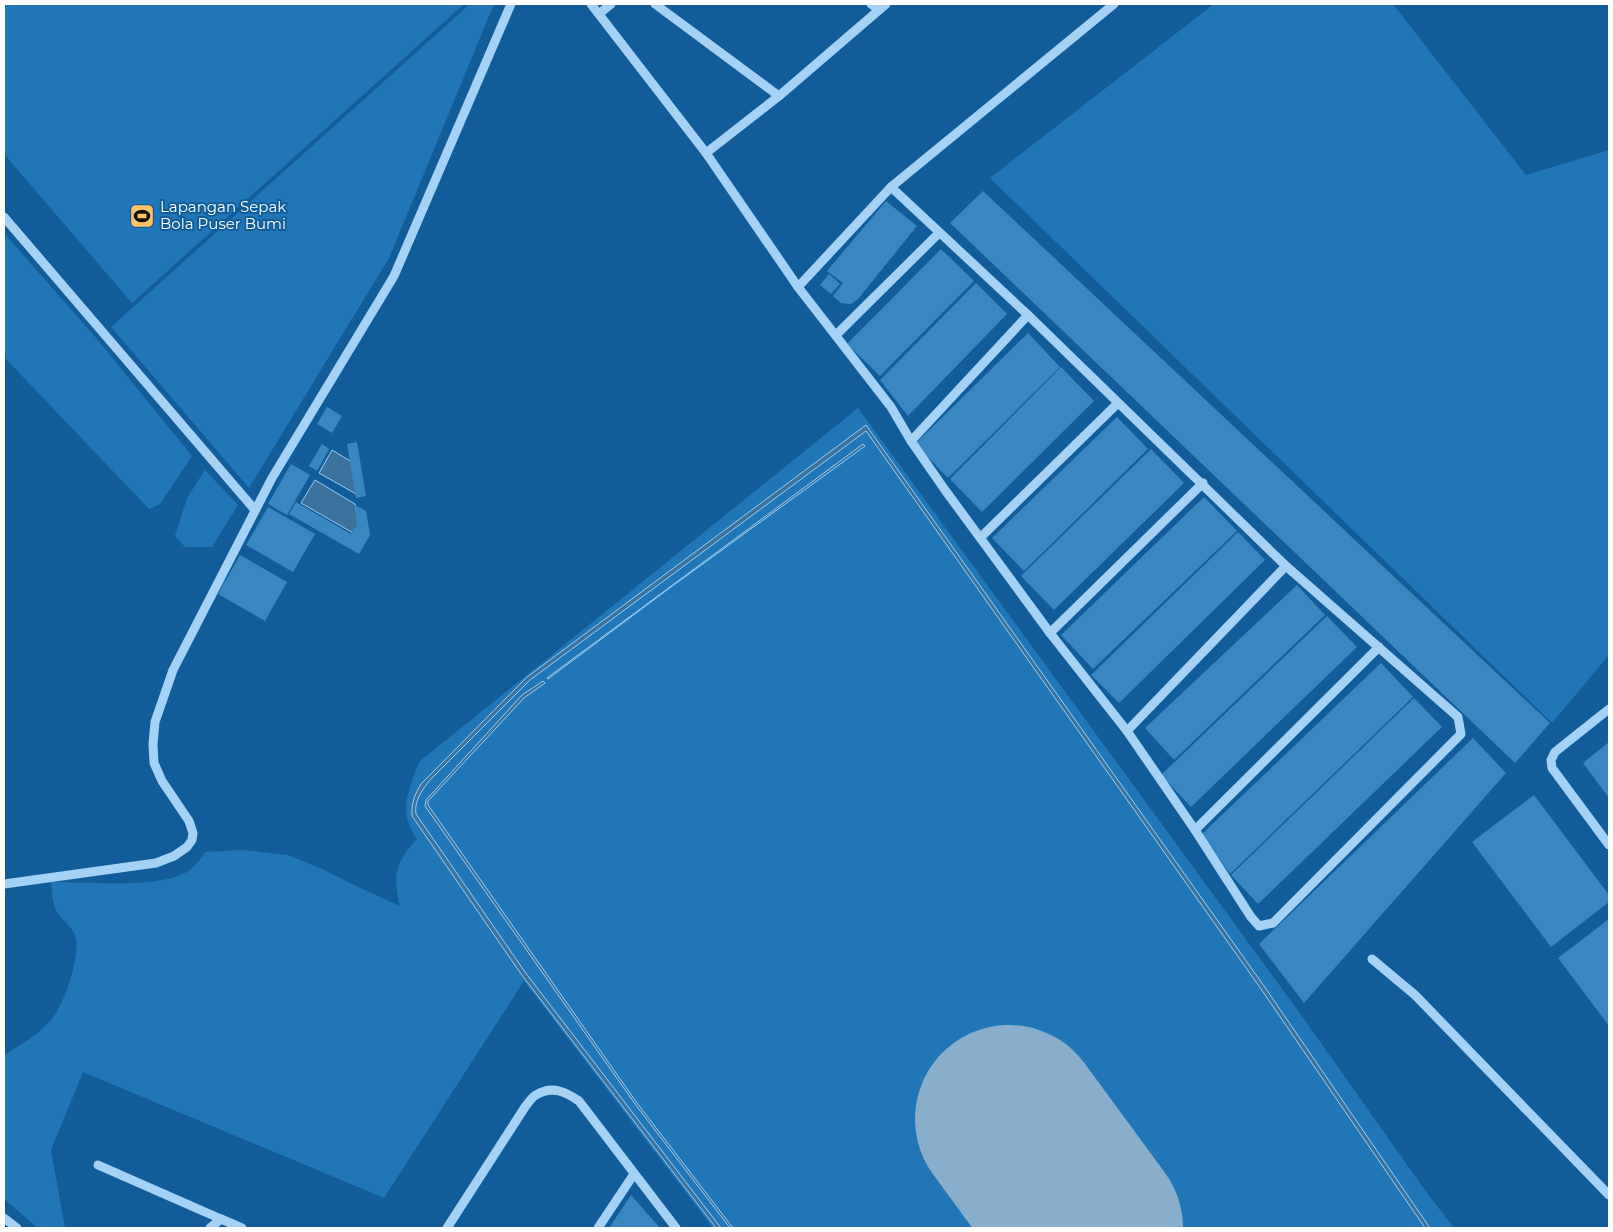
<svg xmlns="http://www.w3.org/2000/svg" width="1613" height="1232" font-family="Montserrat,sans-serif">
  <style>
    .green { fill: #2076b7 }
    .water { fill: #3d729d; stroke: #96cef7 }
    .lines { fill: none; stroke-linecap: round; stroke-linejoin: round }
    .runway { stroke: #88aecc; stroke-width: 188 }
    .building { fill: #3a86c1 }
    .minor { stroke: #a4d1f4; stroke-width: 9 }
    .labels { text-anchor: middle; stroke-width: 4; stroke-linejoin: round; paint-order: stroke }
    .poi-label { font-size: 15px; fill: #fff; stroke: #125d99; text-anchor: start }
  </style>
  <rect width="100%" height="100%" fill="#125d99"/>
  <g class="green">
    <polygon points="4,4 464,4 132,303 4,154"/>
    <polygon points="470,4 494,4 389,258 249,488 111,327"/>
    <polygon points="1214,4 1393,4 1526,175 1609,150 1609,655 1552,723 990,178"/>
    <polygon points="4,233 97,339 192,456 160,504 149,509 4,357"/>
    <path d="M858 408 1299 1012 1427 1193 1454 1228H1167L1059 1083 958 1155 1011 1228H713L524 981 384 1198 83 1072 51 1150 65 1228H38L4 1199V1055C20 1045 37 1036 50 1021 64 1006 79 961 76 939 75 928 62 921 57 912 52 904 52 890 51 882 86 882 152 888 183 874 193 869 199 862 205 852L242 850 288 855 320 868 358 887 400 906C392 875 396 862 417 839 397 811 409 791 419 762Z"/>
    <polygon points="205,470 238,505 212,547 185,547 175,536 187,498"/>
  </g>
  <g class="water">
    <path d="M866 425 1264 986 1430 1228H1425L1261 989 866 431 530 680 430 780C422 790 414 801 416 814L525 972 721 1228H716L521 974 412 816C411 803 415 794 421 784L527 677Z"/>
    <polygon points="863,444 865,446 671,587 548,679 547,678"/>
    <polygon points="332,450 357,465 358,495 319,473"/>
    <polygon points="315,480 355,504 359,527 355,534 301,503"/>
    <polygon points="543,681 545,683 524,698 428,801 428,805 637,1103 733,1228 730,1228 635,1104 425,806 426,800 522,695"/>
  </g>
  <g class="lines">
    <polyline class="runway" points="1009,1119 1089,1228"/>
  </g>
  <g class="building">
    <polygon points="983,191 1550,723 1515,763 950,223"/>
    <polygon points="886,201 917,226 858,299 851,304 841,303 833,296 843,283 827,271"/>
    <polygon points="941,249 974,281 880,376 847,344"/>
    <polygon points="829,274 840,284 831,294 820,285"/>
    <polygon points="976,283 1007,314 908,416 880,380"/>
    <polygon points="1028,333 1060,367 948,478 915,444"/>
    <polygon points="1061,367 1094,401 982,512 950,479"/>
    <polygon points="327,407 342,416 332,433 317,424"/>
    <polygon points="1117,417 1148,449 1024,571 992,538"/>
    <polygon points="357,442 366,496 356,498 347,444"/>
    <polygon points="322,444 329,449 317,471 309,466"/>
    <polygon points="1151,449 1184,483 1054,610 1021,576"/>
    <polygon points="291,464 310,475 287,515 268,504"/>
    <polygon points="1204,497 1237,531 1093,669 1061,635"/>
    <polygon points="296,502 351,534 357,525 355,505 366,511 370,535 359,554 289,514"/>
    <polygon points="268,507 315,534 293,572 246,545"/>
    <polygon points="1238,532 1265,560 1119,703 1091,675"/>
    <polygon points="240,555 287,582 265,621 218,594"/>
    <polygon points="1297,585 1325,615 1174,760 1145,728"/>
    <polygon points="1327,616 1357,647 1191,807 1161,775"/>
    <polygon points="1381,663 1413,697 1230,874 1202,834"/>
    <polygon points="1414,698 1442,727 1258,904 1231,875"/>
    <polygon points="1473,738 1506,773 1304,1003 1259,944"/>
    <polygon points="1609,742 1609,798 1583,763"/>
    <polygon points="1534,795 1609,895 1609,902 1551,947 1472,842"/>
    <polygon points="1609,919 1609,1026 1558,958"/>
    <polygon points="631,1195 660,1228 609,1228"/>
  </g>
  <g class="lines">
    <g class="minor">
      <polyline points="591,4 706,153 798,287 891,407 911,441 945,490 1050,633 1127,731 1195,830 1251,917 1259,926 1273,923 1454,741 1461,734 1458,717 1286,566 1028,315 891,187"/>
      <polyline points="655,4 779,96"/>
      <polyline points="871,4 879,10"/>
      <polyline points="599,14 611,4"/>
      <polyline points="706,153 779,96 886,4"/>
      <polyline points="4,217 255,510"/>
      <polyline points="798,287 891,187 1114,4"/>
      <polyline points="836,335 939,233"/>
      <polyline points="911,441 1028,315"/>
      <polyline points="981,537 1118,403"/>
      <polyline points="1050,633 1203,483"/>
      <polyline points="1609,709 1555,752 1551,760 1552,768 1609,845"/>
      <polyline points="1127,731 1286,566"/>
      <polyline points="1195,830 1379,647"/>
      <polyline points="4,884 156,863 174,856 187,847 192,840 193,833 189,821 162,781 154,763 153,744 155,722 173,670 272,478 394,276 511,4"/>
      <polyline points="1372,959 1415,995 1609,1195"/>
      <polyline points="98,1165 221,1219"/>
      <polyline points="4,1218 17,1228"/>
      <polyline points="210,1228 221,1219 242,1228"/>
      <path d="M447 1228 525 1107C528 1103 532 1097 536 1095 552 1085 566 1092 579 1101L676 1228"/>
      <polyline points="598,1228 634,1174"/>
    </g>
  </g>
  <defs>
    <symbol id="stadium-square" viewBox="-11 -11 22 22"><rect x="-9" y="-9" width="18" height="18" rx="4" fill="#ffc267" stroke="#125d99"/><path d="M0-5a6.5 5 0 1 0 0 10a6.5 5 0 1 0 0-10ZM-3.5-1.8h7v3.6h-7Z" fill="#111"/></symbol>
  </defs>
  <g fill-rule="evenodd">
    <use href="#stadium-square" x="128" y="202" width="28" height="28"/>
  </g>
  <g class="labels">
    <g class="poi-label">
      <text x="160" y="212">Lapangan Sepak<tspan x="160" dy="17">Bola Puser Bumi</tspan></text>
    </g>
  </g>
  <rect width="1613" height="1232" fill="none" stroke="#ffffff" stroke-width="10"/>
</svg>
